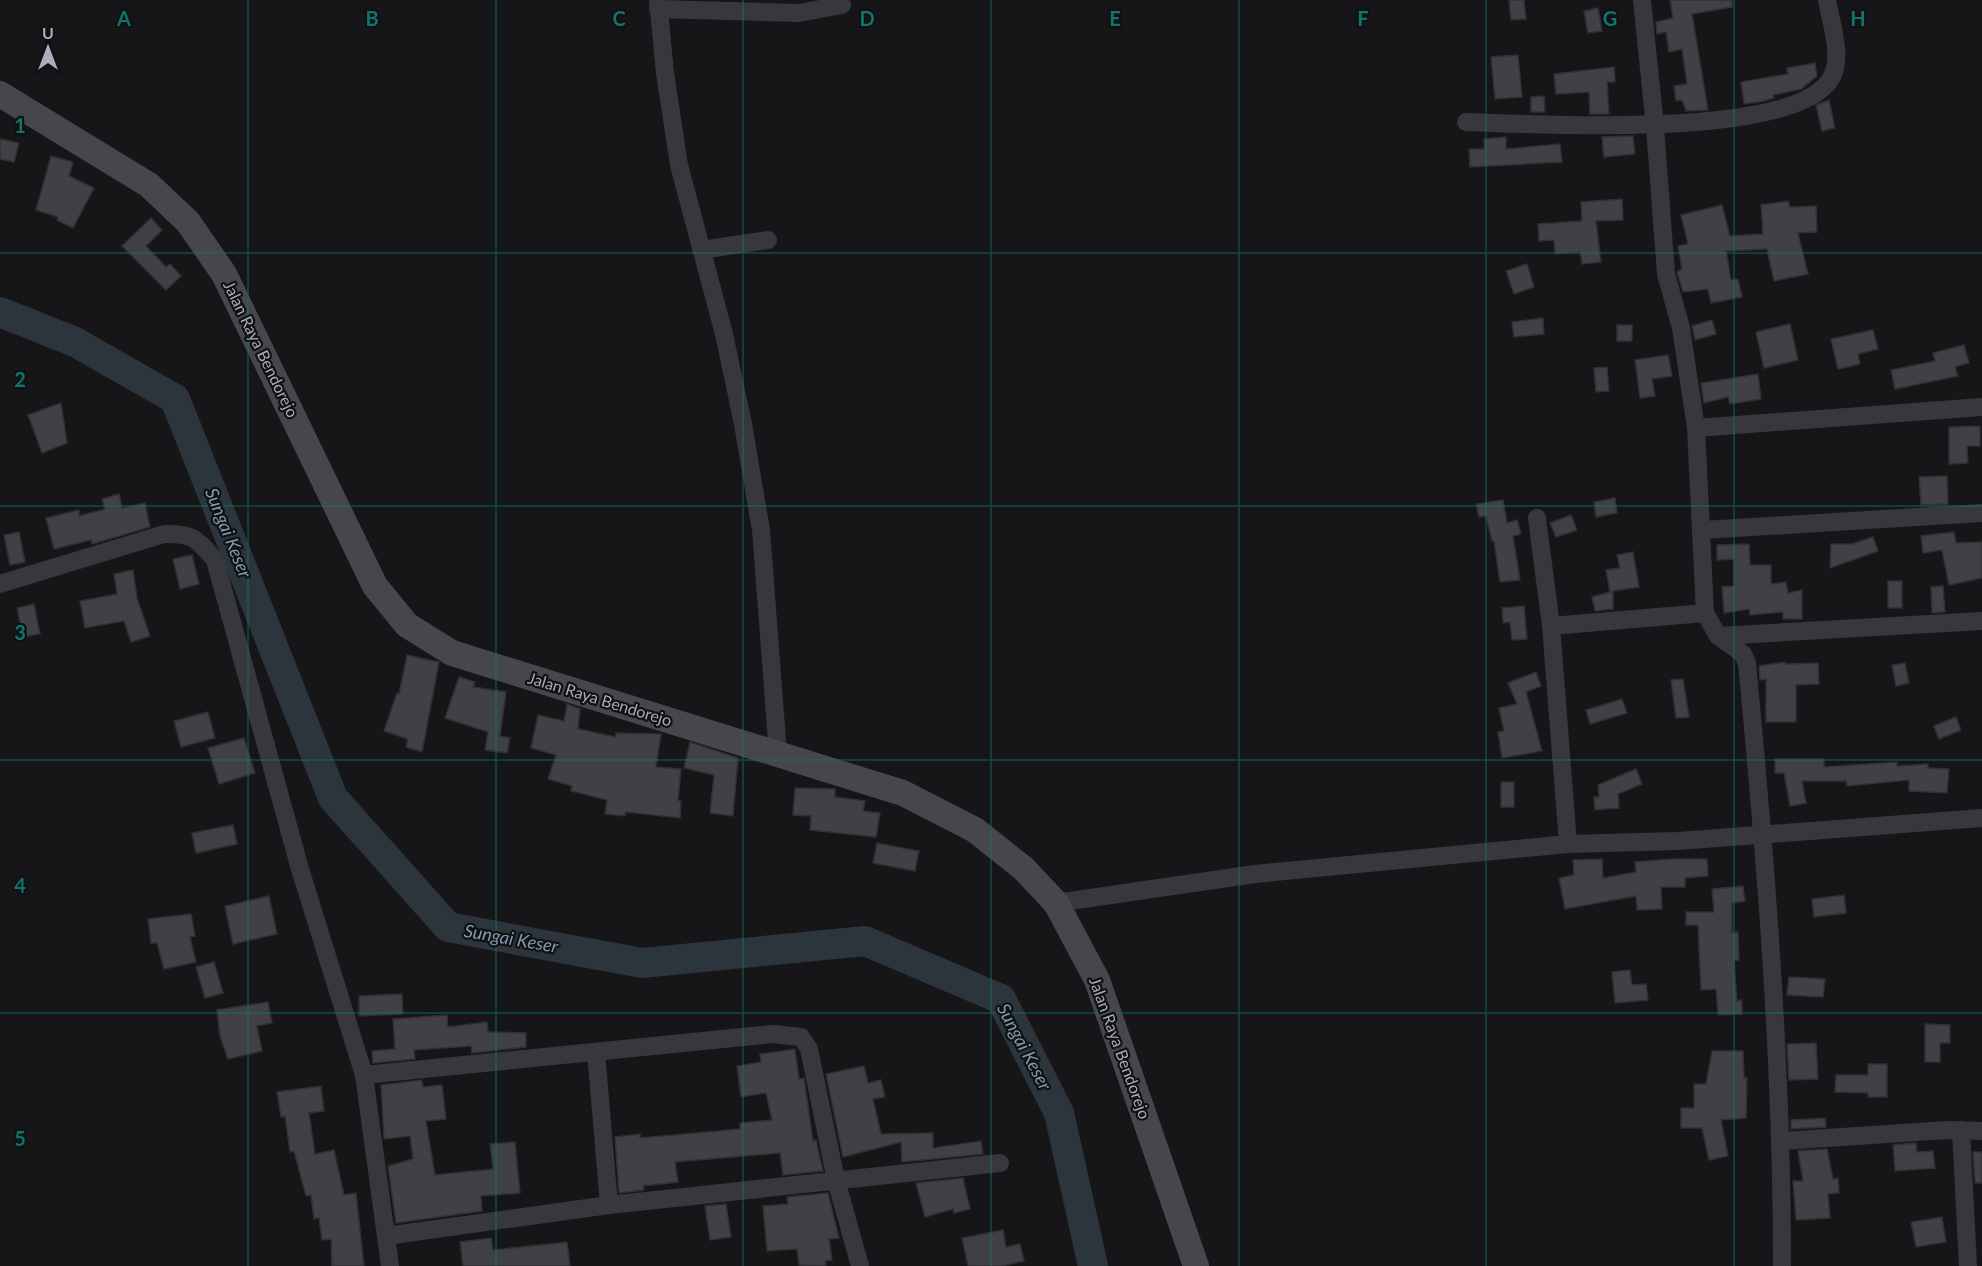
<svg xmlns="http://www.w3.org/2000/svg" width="1982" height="1266" font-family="Lato,sans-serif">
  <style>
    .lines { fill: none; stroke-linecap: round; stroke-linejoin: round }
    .river { stroke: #2c353c; stroke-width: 30 }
    .building { fill: #404145; stroke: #303034; stroke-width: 1.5 }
    .street { stroke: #37383d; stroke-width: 18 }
    .secondary { stroke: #45474d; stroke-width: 26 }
    .grid { fill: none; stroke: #0f766e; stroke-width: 1.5; stroke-opacity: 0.55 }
    .labels { text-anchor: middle; stroke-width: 4.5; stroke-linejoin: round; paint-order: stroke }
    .street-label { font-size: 16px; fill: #a8adb8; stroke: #111113 }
    .water-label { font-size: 18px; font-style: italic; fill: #7f9bb3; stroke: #111113 }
    .grid-label { font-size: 20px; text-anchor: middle; font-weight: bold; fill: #0f766e; stroke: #111113; stroke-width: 4.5; stroke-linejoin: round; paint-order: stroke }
  </style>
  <rect width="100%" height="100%" fill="#161618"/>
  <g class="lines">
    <polyline class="river" points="0,312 75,342 175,399 333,798 448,927 642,963 865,941 1001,999 1059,1113 1093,1266"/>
  </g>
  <g class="building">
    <polygon points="1509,0 1524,0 1526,19 1511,20"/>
    <polygon points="1670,0 1732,0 1732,7 1692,14 1708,110 1686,111 1682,100 1676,101 1674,86 1687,84 1682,49 1669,52 1666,32 1657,34 1656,22 1673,18"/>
    <polygon points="1598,8 1602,31 1588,33 1584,11"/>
    <polygon points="1518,55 1522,97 1495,99 1491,57"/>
    <polygon points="1815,63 1817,76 1801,89 1773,95 1774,98 1764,101 1744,104 1741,82 1788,74 1787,68"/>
    <polygon points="1614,67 1615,82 1607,82 1609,114 1590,114 1589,92 1556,94 1554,74"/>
    <polygon points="1544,96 1545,112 1531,112 1531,97"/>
    <polygon points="1829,100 1835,128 1822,131 1816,105"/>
    <polygon points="1633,136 1635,154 1604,157 1602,137"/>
    <polygon points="1506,137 1506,149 1560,144 1562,162 1470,167 1469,149 1484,149 1484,139"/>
    <polygon points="0,139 19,143 14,162 0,159"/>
    <polygon points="51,156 73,162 69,176 94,188 73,228 57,220 58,217 36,210"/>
    <polygon points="1622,199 1623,220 1596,221 1601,262 1582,264 1580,252 1555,254 1554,240 1539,241 1538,224 1582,221 1581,202"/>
    <polygon points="1788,201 1790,207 1816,206 1817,232 1798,233 1808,274 1774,281 1767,249 1726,251 1731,280 1738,279 1742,297 1711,303 1708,289 1683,292 1677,272 1682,269 1678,246 1688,244 1681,215 1722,205 1730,236 1763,234 1761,205"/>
    <polygon points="151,218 162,230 146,246 166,267 170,264 181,276 166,290 122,246"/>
    <polygon points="1527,264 1534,287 1514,294 1506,271"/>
    <polygon points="1543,318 1544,334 1514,337 1512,322"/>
    <polygon points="1712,320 1716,334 1695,340 1692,326"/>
    <polygon points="1790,324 1798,360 1764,368 1756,332"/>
    <rect x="1617" y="325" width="15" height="16"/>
    <polygon points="1873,330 1878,349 1858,354 1860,364 1838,369 1831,339"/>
    <polygon points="1964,345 1969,363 1955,367 1958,376 1895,389 1891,370 1935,361 1933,353"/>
    <polygon points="1668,355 1672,376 1652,379 1655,396 1640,398 1635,360"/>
    <polygon points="1607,367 1609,391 1596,392 1594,368"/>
    <polygon points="1758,374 1761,399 1730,404 1728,397 1704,403 1701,383"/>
    <polygon points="61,403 67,443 42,453 28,415"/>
    <polygon points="1980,426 1980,446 1967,446 1968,463 1949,464 1949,427"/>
    <polygon points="1947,476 1948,504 1921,505 1919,477"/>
    <polygon points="119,494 122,508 145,503 150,527 92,544 91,540 54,549 46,518 79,510 79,516 105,509 102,499"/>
    <polygon points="1615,498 1617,513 1596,517 1594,502"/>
    <polygon points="1503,500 1507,523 1517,520 1521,534 1513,536 1520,580 1500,582 1494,541 1492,541 1486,516 1479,517 1476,504"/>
    <polygon points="1571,515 1577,530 1556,537 1550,523"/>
    <polygon points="19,532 25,562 10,565 4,535"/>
    <polygon points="1954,532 1956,543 1982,542 1982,578 1949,585 1942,550 1923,553 1921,536"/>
    <polygon points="1873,537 1878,551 1830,568 1831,544 1852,544"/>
    <polygon points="1749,544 1750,565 1771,565 1771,584 1786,582 1788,593 1802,590 1802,619 1783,619 1783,612 1750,615 1749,609 1724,613 1722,587 1734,586 1734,559 1717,560 1717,545"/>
    <polygon points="1633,552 1639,587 1613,591 1613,609 1595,611 1592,597 1613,591 1610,592 1606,570 1620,568 1617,555"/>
    <polygon points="192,555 199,584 180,589 173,559"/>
    <polygon points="133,570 137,598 150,636 131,642 124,621 85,628 80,601 117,594 114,574"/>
    <rect x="1888" y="581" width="14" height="27"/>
    <polygon points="1943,586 1945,612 1932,613 1931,587"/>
    <polygon points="34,604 40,634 23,637 17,608"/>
    <polygon points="1524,606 1527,639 1512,640 1510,622 1503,623 1502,608"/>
    <polygon points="407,655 439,662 422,752 406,747 408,739 384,731 397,693 399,694"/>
    <polygon points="1785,662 1785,664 1818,663 1819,684 1796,685 1796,722 1766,722 1766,679 1760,680 1759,666"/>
    <polygon points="1905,663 1909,683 1896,686 1892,665"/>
    <polygon points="1536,672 1541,686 1526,692 1542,751 1502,758 1498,732 1504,731 1499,708 1517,704 1508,683"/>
    <polygon points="459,677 475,682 473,687 506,692 500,736 510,738 507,753 485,750 488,732 445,718"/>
    <polygon points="1683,679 1689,717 1676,718 1671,680"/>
    <polygon points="1622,699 1627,713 1590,724 1586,710"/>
    <polygon points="567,704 580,709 578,729 616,737 616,733 661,734 656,767 681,769 678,800 681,801 680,818 626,812 625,816 605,814 607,800 571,791 572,786 548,779 556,755 531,748 538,715 564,721"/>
    <polygon points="208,712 215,738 181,747 174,721"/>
    <polygon points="1956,717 1961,730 1939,739 1934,726"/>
    <polygon points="244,738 255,773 219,784 208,748"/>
    <polygon points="690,742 738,758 733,816 710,813 714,775 684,768"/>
    <polygon points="1775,759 1824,759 1824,767 1897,762 1897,766 1928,764 1928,768 1949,769 1947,793 1909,791 1909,780 1847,786 1846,781 1802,781 1806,803 1790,806 1784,773 1775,773"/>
    <polygon points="1636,769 1642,784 1618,794 1619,808 1595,810 1594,797 1599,797 1598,785"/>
    <rect x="1501" y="782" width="13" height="25"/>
    <polygon points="795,788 835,789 835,797 865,801 863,811 880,813 876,837 810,830 811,816 793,815"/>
    <polygon points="233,825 237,844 196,853 192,833"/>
    <polygon points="877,843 919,851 915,871 873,863"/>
    <polygon points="1602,859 1603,878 1636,872 1635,862 1671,859 1707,859 1708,876 1685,878 1685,887 1661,887 1662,909 1637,910 1636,896 1565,909 1559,878 1574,875 1573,860"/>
    <polygon points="1743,886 1745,901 1732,903 1732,933 1738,932 1739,960 1734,961 1737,1001 1742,1000 1742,1014 1718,1015 1716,989 1701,990 1698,925 1686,925 1686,912 1714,912 1712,889"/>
    <polygon points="1844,895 1846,913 1814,917 1812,899"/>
    <polygon points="269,896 277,934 233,944 225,906"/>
    <polygon points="191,914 195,936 190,937 196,962 164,969 157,943 151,943 148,919"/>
    <polygon points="214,962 223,993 205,998 196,967"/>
    <polygon points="1630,970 1632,985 1646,984 1648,1000 1615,1003 1612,972"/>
    <polygon points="1789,977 1825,979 1823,997 1787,995"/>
    <polygon points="402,994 403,1014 359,1016 359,996"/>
    <polygon points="268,1002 272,1023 257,1026 262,1051 228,1059 220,1036 217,1010"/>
    <polygon points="447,1015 448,1027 487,1022 488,1032 526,1033 526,1047 472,1053 471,1046 414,1050 415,1059 373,1063 372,1051 395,1049 393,1019"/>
    <polygon points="1925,1024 1950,1025 1950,1043 1940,1043 1940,1062 1925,1062"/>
    <polygon points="1816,1043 1818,1079 1789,1080 1787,1044"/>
    <polygon points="795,1049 799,1079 804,1078 813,1141 816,1140 823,1171 783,1175 780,1153 675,1162 678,1182 643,1186 644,1190 619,1193 615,1137 640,1134 640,1138 740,1129 740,1123 772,1120 766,1093 741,1097 737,1066 761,1062 760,1054"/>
    <polygon points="1712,1051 1743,1051 1744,1078 1747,1078 1746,1118 1721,1120 1728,1156 1709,1160 1702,1128 1681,1128 1681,1108 1694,1108 1694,1084 1706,1084"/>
    <polygon points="1868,1064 1887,1064 1887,1097 1868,1097 1868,1093 1835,1092 1836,1075 1868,1075"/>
    <polygon points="864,1066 868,1083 881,1080 885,1097 873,1099 881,1134 933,1133 933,1148 981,1141 983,1154 902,1162 901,1142 843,1157 826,1074"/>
    <polygon points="422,1080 423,1087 442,1085 446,1119 426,1121 435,1175 493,1169 490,1144 515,1142 520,1193 481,1196 482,1211 396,1223 388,1166 413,1159 410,1136 384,1139 381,1085"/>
    <polygon points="321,1086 324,1111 309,1113 315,1154 334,1150 344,1195 356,1193 364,1266 332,1266 331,1239 322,1240 319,1218 314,1219 311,1195 306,1196 294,1151 290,1152 285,1116 281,1117 277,1092"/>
    <polygon points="1825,1118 1826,1127 1791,1129 1791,1120"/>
    <polygon points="1916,1143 1917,1152 1933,1151 1935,1168 1895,1171 1893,1145"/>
    <polygon points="1827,1149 1833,1179 1838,1178 1839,1193 1828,1194 1830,1218 1796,1220 1793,1181 1803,1181 1798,1151"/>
    <polygon points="1973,1152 1982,1152 1982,1183 1975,1183"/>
    <polygon points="963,1178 970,1209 954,1213 953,1209 925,1217 916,1183"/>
    <polygon points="828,1193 839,1238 829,1239 832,1260 825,1261 826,1266 799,1265 797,1249 767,1251 763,1206 788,1204 787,1197"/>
    <polygon points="726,1204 731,1237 710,1240 705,1206"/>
    <polygon points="1942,1217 1946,1242 1916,1247 1911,1222"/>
    <polygon points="1003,1230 1006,1247 1020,1244 1024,1261 1002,1266 968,1266 962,1238"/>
    <polygon points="491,1238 493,1250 567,1242 570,1266 463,1266 460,1242"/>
  </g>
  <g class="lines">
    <g class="street">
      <polyline points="658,0 665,73 679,165 724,334 743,424 761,530 778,754"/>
      <path d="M1642 0 1655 127 1666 274 1681 328 1696 428 1705 613 1718 636 1743 654 1747 663C1766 863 1782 1065 1782 1266"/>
      <polyline points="658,9 799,13 842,5"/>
      <path d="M1466 122C1538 124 1790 140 1830 80 1844 60 1831 23 1827 0"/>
      <polyline points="701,250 768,240"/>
      <polyline points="1696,428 1982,407"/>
      <polyline points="1537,518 1551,626 1568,844"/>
      <polyline points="1703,530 1982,513"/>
      <path d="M0 584 164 534C193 533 197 539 215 560L300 869 364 1075 390 1266"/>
      <polyline points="1551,626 1705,613"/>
      <polyline points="1718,636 1982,621"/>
      <polyline points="1056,903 1255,874 1568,844 1678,841 1982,818"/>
      <polyline points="596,1052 609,1205"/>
      <polyline points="364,1075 773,1034 801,1037 809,1049 836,1180 860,1266"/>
      <polyline points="1961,1130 1968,1266"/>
      <polyline points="1782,1141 1947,1130 1982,1131"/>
      <polyline points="386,1236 609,1205 1000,1163"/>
    </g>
    <polyline class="secondary" points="0,94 149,185 188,222 224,274 375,586 407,625 452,653 903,793 975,830 1023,868 1056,903 1097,980 1196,1266"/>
  </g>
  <path class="grid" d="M248 0V1266M496 0V1266M743 0V1266M991 0V1266M1239 0V1266M1486 0V1266M1734 0V1266M0 253H1982M0 506H1982M0 760H1982M0 1013H1982"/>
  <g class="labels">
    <g class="street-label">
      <text transform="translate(261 349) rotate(64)" y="6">Jalan Raya Bendorejo</text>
      <text transform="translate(600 699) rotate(17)" y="6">Jalan Raya Bendorejo</text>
      <text transform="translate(1120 1048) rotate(70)" y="6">Jalan Raya Bendorejo</text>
    </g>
    <g class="water-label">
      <text transform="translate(228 533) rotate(68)" y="6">Sungai Keser</text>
      <text transform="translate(511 939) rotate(10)" y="6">Sungai Keser</text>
      <text transform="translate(1024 1047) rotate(62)" y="6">Sungai Keser</text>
    </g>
  </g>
  <g class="grid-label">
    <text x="124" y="26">A</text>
    <text x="372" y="26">B</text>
    <text x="619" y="26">C</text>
    <text x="867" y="26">D</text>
    <text x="1115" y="26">E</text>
    <text x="1363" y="26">F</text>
    <text x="1610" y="26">G</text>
    <text x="1858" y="26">H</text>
    <text x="20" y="133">1</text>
    <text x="20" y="387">2</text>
    <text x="20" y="640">3</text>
    <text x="20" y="893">4</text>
    <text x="20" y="1146">5</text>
  </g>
  <g transform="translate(48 48)" stroke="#111113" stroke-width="4.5" paint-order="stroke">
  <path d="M0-4.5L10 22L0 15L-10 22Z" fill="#a8adb8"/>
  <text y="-9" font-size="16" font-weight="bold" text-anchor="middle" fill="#a8adb8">U</text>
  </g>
</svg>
